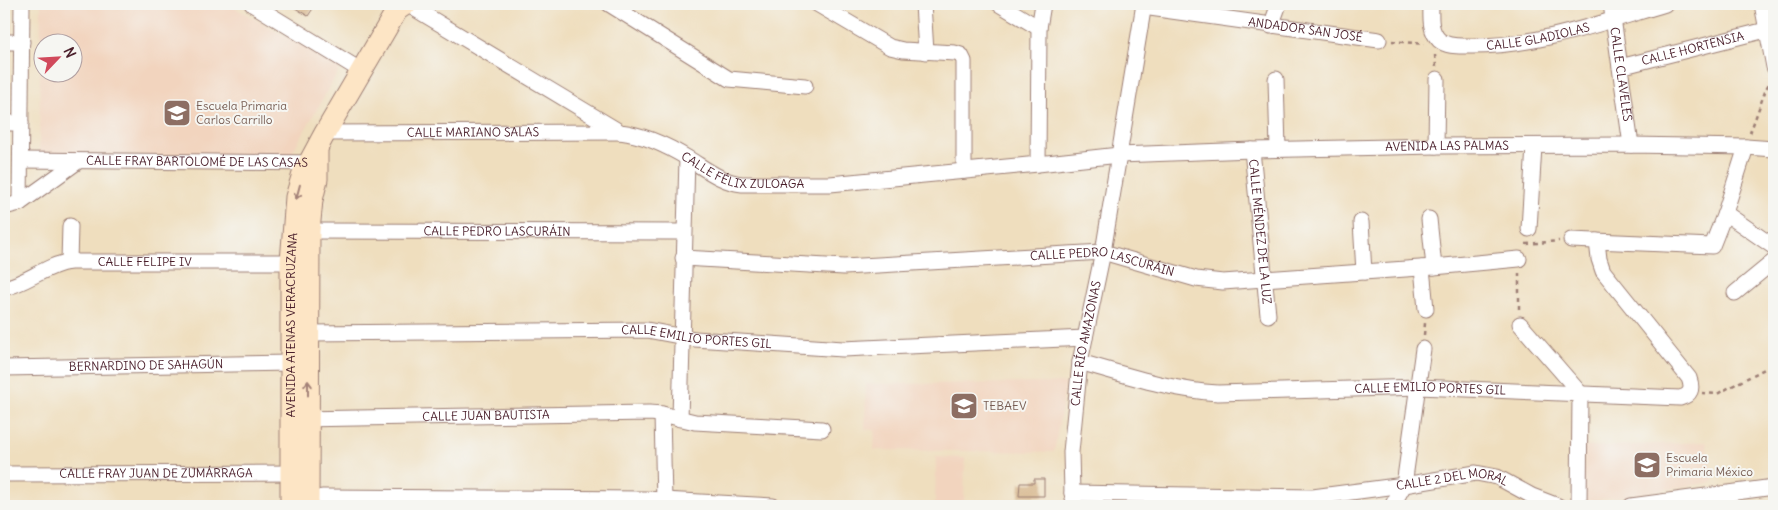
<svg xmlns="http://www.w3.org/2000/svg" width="1778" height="510" font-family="Delius,sans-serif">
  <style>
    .built { fill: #f2d4be; fill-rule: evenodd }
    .building { fill: #d2ac7b }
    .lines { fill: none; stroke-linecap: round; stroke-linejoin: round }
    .street-casing { stroke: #9c7e74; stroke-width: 17 }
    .secondary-casing { stroke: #9c7e74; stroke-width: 23 }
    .path { stroke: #9c7e74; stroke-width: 2.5; stroke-dasharray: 4 4; stroke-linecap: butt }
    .street { stroke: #fff; stroke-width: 15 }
    .secondary { stroke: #fde5c5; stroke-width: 21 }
    .oneway { stroke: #a48278 }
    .labels { text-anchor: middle; stroke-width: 4; stroke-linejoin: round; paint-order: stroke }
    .street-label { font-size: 12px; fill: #4a1f2b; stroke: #f6f6f2 }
    .education-label { font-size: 12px; fill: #785e54; stroke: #f6f6f2; text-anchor: start }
  </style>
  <rect width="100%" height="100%" fill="#f6f6f2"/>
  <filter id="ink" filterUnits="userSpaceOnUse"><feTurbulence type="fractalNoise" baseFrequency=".02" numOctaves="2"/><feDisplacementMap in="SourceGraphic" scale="10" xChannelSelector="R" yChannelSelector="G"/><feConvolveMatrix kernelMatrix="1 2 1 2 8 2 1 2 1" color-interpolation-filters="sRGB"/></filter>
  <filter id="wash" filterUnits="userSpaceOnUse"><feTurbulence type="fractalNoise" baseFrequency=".0096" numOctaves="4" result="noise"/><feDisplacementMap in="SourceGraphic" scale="20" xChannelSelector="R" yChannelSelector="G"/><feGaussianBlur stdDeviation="1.12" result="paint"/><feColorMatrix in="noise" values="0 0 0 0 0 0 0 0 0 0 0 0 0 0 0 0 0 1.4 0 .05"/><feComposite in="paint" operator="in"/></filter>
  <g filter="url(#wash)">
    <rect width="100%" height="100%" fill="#efdebe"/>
    <g class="built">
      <path d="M41 4H228L341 67 289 158 39 154ZM42 42H72V72H42Z"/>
      <polygon points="1066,383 1054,452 874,450 875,430 865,429 866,384"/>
      <polygon points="1706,442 1714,482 1584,502 1584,447"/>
      <polygon points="936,457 965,458 964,506 935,506"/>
    </g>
    <g id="blocks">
      <g class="building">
        <polygon points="289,4 316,4 308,16"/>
        <polygon points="1034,479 1044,479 1044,496 1019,496 1020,483 1034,483"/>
      </g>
    </g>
  </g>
  <g filter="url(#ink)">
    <use href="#blocks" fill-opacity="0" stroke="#9c7e74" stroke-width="1"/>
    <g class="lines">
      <defs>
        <g id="street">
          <polyline points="252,4 360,70"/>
          <path id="s1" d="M407 4 620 132C646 135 668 146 689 159 707 170 722 182 742 184H830L1038 164 1119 155 1252 150 1436 146 1631 145 1746 147 1774 149"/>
          <polyline points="609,4 729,79 805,86"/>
          <polyline points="817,4 890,47 903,50 955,53 961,55 964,61 964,171"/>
          <polyline points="923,4 926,52"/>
          <polyline points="999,4 1039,28"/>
          <path id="s2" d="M1431 4C1431 16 1429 30 1439 40 1447 47 1459 46 1468 46 1536 47 1601 23 1665 4"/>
          <path id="s3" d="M1611 4 1631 145"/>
          <polyline points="1762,4 1774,67"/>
          <path id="s4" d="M1143 7 1379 40"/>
          <polyline points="1271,26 1279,4"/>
          <polyline points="4,42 22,42"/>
          <path id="s5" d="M1620 67 1766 30"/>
          <polyline points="1276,79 1278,149"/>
          <polyline points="4,123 21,123"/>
          <path id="s6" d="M325 133 620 132"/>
          <polyline points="1436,146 1437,79"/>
          <path id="s7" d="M1252 150 1268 315"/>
          <path id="s8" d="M21 160 317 163"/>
          <polyline points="1038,164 1039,28 1043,4"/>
          <polyline points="20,203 22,4"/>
          <polyline points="4,207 20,203 77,162"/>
          <polyline points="1725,213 1774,247"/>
          <polyline points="1429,219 1434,267"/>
          <polyline points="1361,222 1364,272"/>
          <polyline points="1529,229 1534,146"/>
          <path id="s9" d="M309 231 684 232"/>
          <polyline points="1571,240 1712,246 1725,213 1746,147"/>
          <path id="s10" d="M683 258 844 267 1103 252 1196 279 1223 282 1434 267 1519 259"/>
          <polyline points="69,262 70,226"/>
          <polyline points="1422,268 1426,309"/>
          <path id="s11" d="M4 288C27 283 46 265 69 262H291"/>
          <polyline points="1735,293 1774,261"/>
          <polyline points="1520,324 1580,393 1579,506"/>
          <path id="s12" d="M308 333 647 330 695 339 843 349 1085 338"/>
          <path id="s13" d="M1080 362C1126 375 1170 390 1218 393L1419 387 1680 398C1691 395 1693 389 1689 378L1603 271 1599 259 1597 241"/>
          <path id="s14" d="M4 368 290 363"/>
          <polyline points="662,414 664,501"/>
          <path id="s15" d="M300 419 649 413 662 414 695 422 822 429"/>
          <polyline points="680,419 687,158"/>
          <path id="s16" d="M4 474 299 473"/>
          <path id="s17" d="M1072 493 1313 497 1404 485 1476 473 1497 477 1532 496 1558 506"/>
          <polyline points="322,497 645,499 773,506"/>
          <path id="s18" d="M1075 506 1072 493 1071 452 1080 362 1103 252 1144 4"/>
          <polyline points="1392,506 1404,485 1423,349"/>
          <polyline points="1631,506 1774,487"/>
        </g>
        <g id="secondary">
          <path id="s19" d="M291 506V262L296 197 303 174 325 133 397 10 406 4"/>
          <polyline points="308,506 309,231 312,200 317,179 317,150"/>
        </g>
      </defs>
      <use href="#street" class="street-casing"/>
      <use href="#secondary" class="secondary-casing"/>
      <g class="path">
        <polyline points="1392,41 1424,44"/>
        <polyline points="1435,55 1436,67"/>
        <polyline points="1750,133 1766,89 1771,80"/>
        <polyline points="1526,244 1559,241"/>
        <polyline points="1519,273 1519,310"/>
        <polyline points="1424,335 1425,323"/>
        <polyline points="1702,393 1717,394 1774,364"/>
      </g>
      <use href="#street" class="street"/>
      <use href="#secondary" class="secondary"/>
    </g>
    <defs><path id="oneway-shaft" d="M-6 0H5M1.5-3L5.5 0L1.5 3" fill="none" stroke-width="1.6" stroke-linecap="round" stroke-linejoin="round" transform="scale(1.25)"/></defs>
    <g class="oneway">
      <use href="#oneway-shaft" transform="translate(298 192) rotate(105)"/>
      <use href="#oneway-shaft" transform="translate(308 388) rotate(-90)"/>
    </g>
  </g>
  <defs>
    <symbol id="school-square" viewBox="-11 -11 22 22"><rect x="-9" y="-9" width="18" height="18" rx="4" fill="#8d6e63" stroke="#f6f6f2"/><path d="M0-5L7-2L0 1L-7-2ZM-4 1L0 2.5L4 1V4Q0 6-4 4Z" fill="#fff"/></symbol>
  </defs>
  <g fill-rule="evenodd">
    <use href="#school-square" x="161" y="97" width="32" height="32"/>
    <use href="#school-square" x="948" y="390" width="32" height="32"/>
    <use href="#school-square" x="1631" y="449" width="32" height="32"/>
  </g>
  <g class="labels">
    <g class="street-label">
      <text dy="4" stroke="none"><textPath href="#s4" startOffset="164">ANDADOR SAN JOSÉ</textPath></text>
      <text dy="4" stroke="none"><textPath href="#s2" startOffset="139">CALLE GLADIOLAS</textPath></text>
      <text dy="4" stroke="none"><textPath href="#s5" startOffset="75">CALLE HORTENSIA</textPath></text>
      <text dy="4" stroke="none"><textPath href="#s3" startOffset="71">CALLE CLAVELES</textPath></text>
      <text dy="4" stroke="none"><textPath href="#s6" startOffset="148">CALLE MARIANO SALAS</textPath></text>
      <text dy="4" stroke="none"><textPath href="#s1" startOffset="1089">AVENIDA LAS PALMAS</textPath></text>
      <text dy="4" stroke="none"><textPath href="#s8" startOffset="176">CALLE FRAY BARTOLOMÉ DE LAS CASAS</textPath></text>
      <text dy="4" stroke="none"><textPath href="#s1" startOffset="380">CALLE FÉLIX ZULOAGA</textPath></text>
      <text dy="4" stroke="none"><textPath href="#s9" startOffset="188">CALLE PEDRO LASCURÁIN</textPath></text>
      <text dy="4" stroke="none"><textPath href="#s7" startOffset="82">CALLE MÉNDEZ DE LA LUZ</textPath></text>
      <text dy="4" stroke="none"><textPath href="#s11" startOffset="146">CALLE FELIPE IV</textPath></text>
      <text dy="4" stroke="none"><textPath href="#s10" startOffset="421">CALLE PEDRO LASCURÁIN</textPath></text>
      <text dy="4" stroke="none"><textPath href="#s19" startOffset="181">AVENIDA ATENAS VERACRUZANA</textPath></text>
      <text dy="4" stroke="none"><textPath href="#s12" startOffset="389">CALLE EMILIO PORTES GIL</textPath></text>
      <text dy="4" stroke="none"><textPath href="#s18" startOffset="164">CALLE RÍO AMAZONAS</textPath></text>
      <text dy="4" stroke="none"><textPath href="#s14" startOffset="142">BERNARDINO DE SAHAGÚN</textPath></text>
      <text dy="4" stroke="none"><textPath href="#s13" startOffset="354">CALLE EMILIO PORTES GIL</textPath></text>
      <text dy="4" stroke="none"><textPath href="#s15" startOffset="186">CALLE JUAN BAUTISTA</textPath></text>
      <text dy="4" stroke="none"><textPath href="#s16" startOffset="152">CALLE FRAY JUAN DE ZUMÁRRAGA</textPath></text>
      <text dy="4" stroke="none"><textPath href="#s17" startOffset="382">CALLE 2 DEL MORAL</textPath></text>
    </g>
    <g class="education-label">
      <text x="196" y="110">Escuela Primaria<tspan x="196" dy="14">Carlos Carrillo</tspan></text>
      <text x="983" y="410">TEBAEV</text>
      <text x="1666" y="462">Escuela<tspan x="1666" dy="14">Primaria México</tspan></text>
    </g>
  </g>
  <rect width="1778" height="510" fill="none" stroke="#f6f6f2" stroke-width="20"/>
  <g transform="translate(58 58) rotate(65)"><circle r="24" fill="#f6f6f2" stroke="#b1a0a2"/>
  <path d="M0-4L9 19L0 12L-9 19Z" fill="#d1495b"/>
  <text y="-8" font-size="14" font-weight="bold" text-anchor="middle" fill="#4a1f2b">N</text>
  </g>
</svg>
